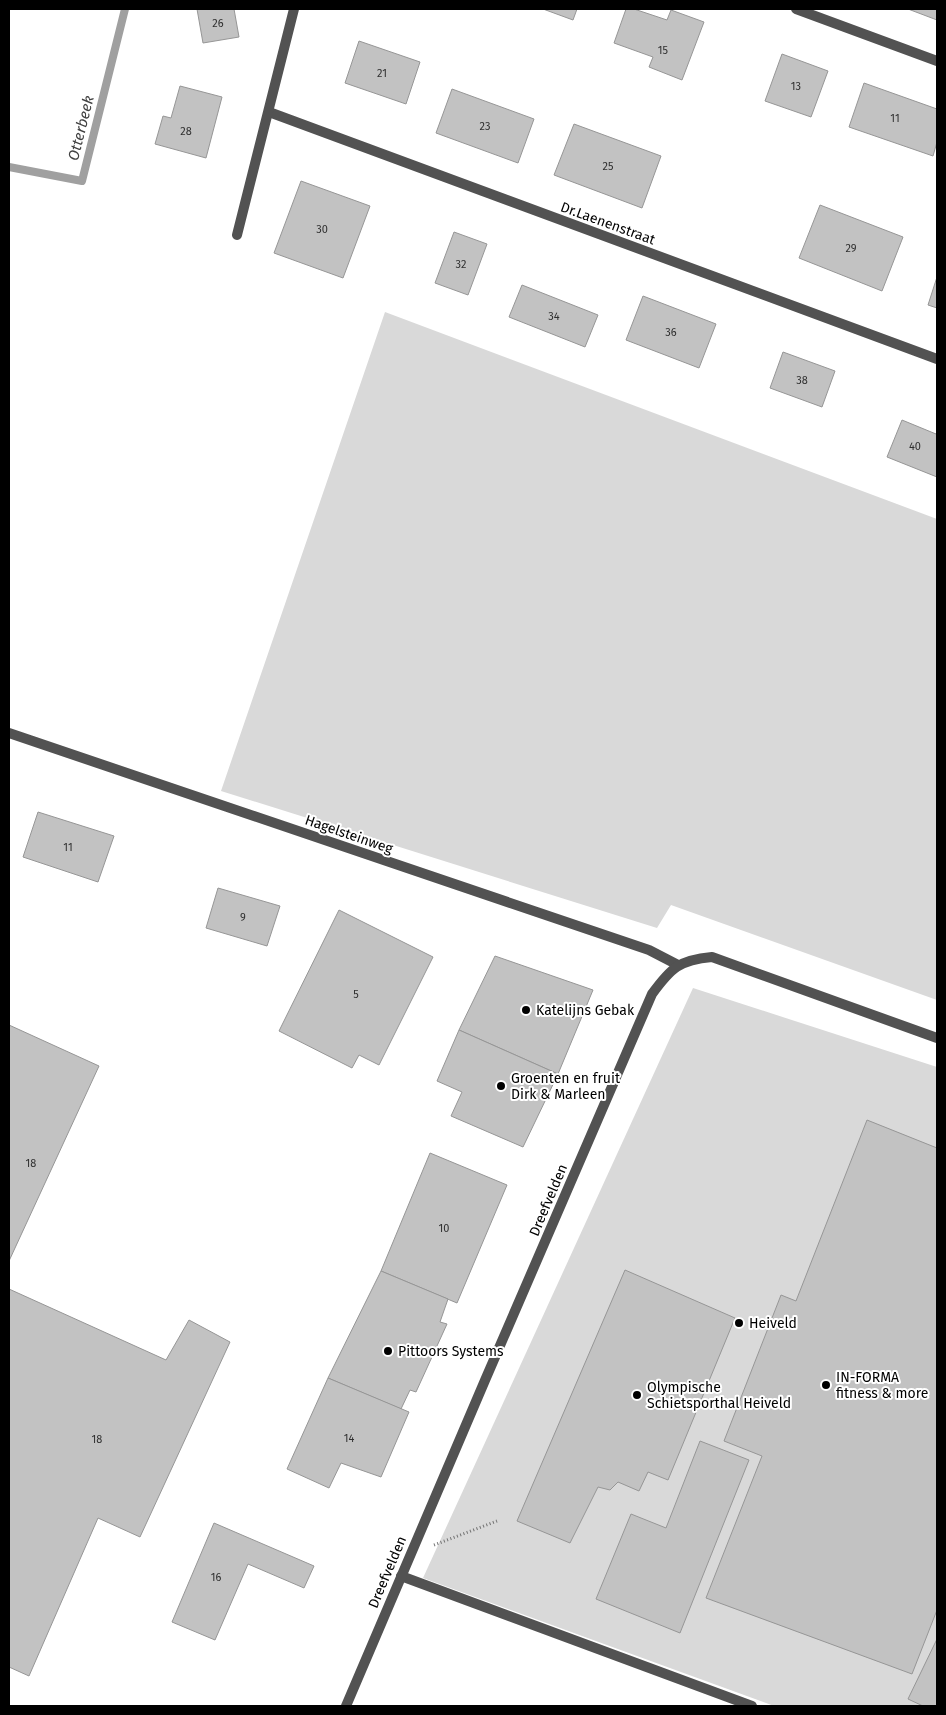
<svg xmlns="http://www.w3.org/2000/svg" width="946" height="1715" font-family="'Fira Sans',sans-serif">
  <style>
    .green { fill: #d9d9d9 }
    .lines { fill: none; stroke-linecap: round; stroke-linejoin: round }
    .stream { stroke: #a0a0a0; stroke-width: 8 }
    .building { fill: #c2c2c2; stroke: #969696 }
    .path { stroke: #747474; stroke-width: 3; stroke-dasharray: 1 2.5; stroke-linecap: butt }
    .service { stroke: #525252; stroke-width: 10 }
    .minor { stroke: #525252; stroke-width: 10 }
    .poi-dot { fill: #000; stroke: #fff; stroke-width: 2 }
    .labels { text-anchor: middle; stroke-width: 4; stroke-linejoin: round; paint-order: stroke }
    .number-label { font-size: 11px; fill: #303030 }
    .street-label { font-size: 14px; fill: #000; stroke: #fff }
    .poi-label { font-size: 14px; fill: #000; stroke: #fff; text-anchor: start }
    .water-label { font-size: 15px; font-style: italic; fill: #414141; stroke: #fff }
  </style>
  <rect width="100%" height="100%" fill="#fff"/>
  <g class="green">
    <polygon points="385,312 937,519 937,1000 671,905 657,928 221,791"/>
    <polygon points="693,988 937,1067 937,1706 774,1706 423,1578"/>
  </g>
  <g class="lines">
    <polyline class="stream" points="9,167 82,181 125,9"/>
  </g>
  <g class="building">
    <polygon points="197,9 234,9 239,37 203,43"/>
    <polygon points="543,9 577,9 573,20"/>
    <polygon points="626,9 634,9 667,20 671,10 704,22 682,80 649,67 653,57 614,43"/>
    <polygon points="908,9 937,9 937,20"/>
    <polygon points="359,41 420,62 406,104 345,83"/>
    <polygon points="782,54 828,71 811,117 765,101"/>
    <polygon points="864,83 937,109 937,142 933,156 849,127"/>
    <polygon points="180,86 222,97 206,158 155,144 163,116 171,118"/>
    <polygon points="452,89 534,119 518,163 436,133"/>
    <polygon points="574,124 661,156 642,208 554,175"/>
    <polygon points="301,181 370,206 343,278 274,253"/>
    <polygon points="820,205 903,237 882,291 799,258"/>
    <polygon points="454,232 487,244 468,295 435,283"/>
    <polygon points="937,277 937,308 928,305"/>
    <polygon points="522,285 598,315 585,347 509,317"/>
    <polygon points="643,296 716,324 699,368 626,340"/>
    <polygon points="783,352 835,371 822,407 770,388"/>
    <polygon points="902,420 936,434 937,431 937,477 887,457"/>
    <polygon points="38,812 114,836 98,882 23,857"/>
    <polygon points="218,888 280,906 267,946 206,928"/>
    <polygon points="339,910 433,957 379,1065 359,1055 352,1068 279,1031"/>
    <polygon points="495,956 593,990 558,1074 459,1030"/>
    <polygon points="9,1025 99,1066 9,1261"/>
    <polygon points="459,1030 558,1074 523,1147 451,1116 462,1092 437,1081"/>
    <polygon points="867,1120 937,1148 937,1610 912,1674 706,1598 762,1456 724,1441 781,1295 796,1301"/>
    <polygon points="430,1153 507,1185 457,1303 381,1271"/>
    <polygon points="625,1270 735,1318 668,1480 648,1472 639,1491 618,1482 610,1490 598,1487 570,1543 517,1521"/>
    <polygon points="381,1271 448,1299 440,1322 447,1324 416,1392 410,1390 401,1409 328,1378"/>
    <polygon points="9,1289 166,1360 189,1320 230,1342 140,1537 98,1518 29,1676 9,1667"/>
    <polygon points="328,1378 409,1412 381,1477 341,1463 329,1488 287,1469"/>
    <polygon points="700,1441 749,1460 680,1633 596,1599 631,1514 666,1528"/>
    <polygon points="214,1523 314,1566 304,1588 248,1564 215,1640 172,1622"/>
    <polygon points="937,1639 937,1706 923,1706 908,1699"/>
  </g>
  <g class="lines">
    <polyline class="path" points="434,1545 497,1521"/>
    <polyline class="service" points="401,1576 752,1706"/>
    <g class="minor">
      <polyline points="796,9 937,61"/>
      <polyline points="269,112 937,359"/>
      <polyline points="237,235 294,9"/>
      <polyline points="9,733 649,950 678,965"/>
      <path d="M346 1706C446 1468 550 1231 652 994 671 968 679 960 712 957L937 1038"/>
    </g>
  </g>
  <g class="poi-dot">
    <circle cx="526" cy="1010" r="5"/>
    <circle cx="501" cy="1086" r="5"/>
    <circle cx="739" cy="1323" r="5"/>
    <circle cx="388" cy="1351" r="5"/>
    <circle cx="826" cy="1385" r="5"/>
    <circle cx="637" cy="1395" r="5"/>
  </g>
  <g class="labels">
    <g class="number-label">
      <text x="218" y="27">26</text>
      <text x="663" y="54">15</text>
      <text x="382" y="77">21</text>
      <text x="796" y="90">13</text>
      <text x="895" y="122">11</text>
      <text x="485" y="130">23</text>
      <text x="186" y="135">28</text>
      <text x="608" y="170">25</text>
      <text x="322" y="233">30</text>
      <text x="851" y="252">29</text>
      <text x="461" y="268">32</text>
      <text x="554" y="320">34</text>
      <text x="671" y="336">36</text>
      <text x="802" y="384">38</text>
      <text x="915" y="450">40</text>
      <text x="68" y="851">11</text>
      <text x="243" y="921">9</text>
      <text x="356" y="998">5</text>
      <text x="31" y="1167">18</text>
      <text x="444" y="1232">10</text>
      <text x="349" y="1442">14</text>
      <text x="97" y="1443">18</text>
      <text x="216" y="1581">16</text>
    </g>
    <g class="street-label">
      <text transform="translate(608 223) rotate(20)" y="5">Dr.Laenenstraat</text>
      <text transform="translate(349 834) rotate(19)" y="5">Hagelsteinweg</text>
      <text transform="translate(548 1200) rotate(-67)" y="5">Dreefvelden</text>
      <text transform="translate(387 1572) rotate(-67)" y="5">Dreefvelden</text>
    </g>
    <g class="poi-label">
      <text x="536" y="1015">Katelijns Gebak</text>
      <text x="511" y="1083">Groenten en fruit<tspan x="511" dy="16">Dirk &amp; Marleen</tspan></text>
      <text x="749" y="1328">Heiveld</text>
      <text x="398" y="1356">Pittoors Systems</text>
      <text x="836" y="1382">IN-FORMA<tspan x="836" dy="16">fitness &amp; more</tspan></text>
      <text x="647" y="1392">Olympische<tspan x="647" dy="16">Schietsporthal Heiveld</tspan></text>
    </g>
    <g class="water-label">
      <text transform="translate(81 128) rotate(-76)" y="5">Otterbeek</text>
    </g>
  </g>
  <rect width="946" height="1715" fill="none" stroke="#000000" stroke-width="20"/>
</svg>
